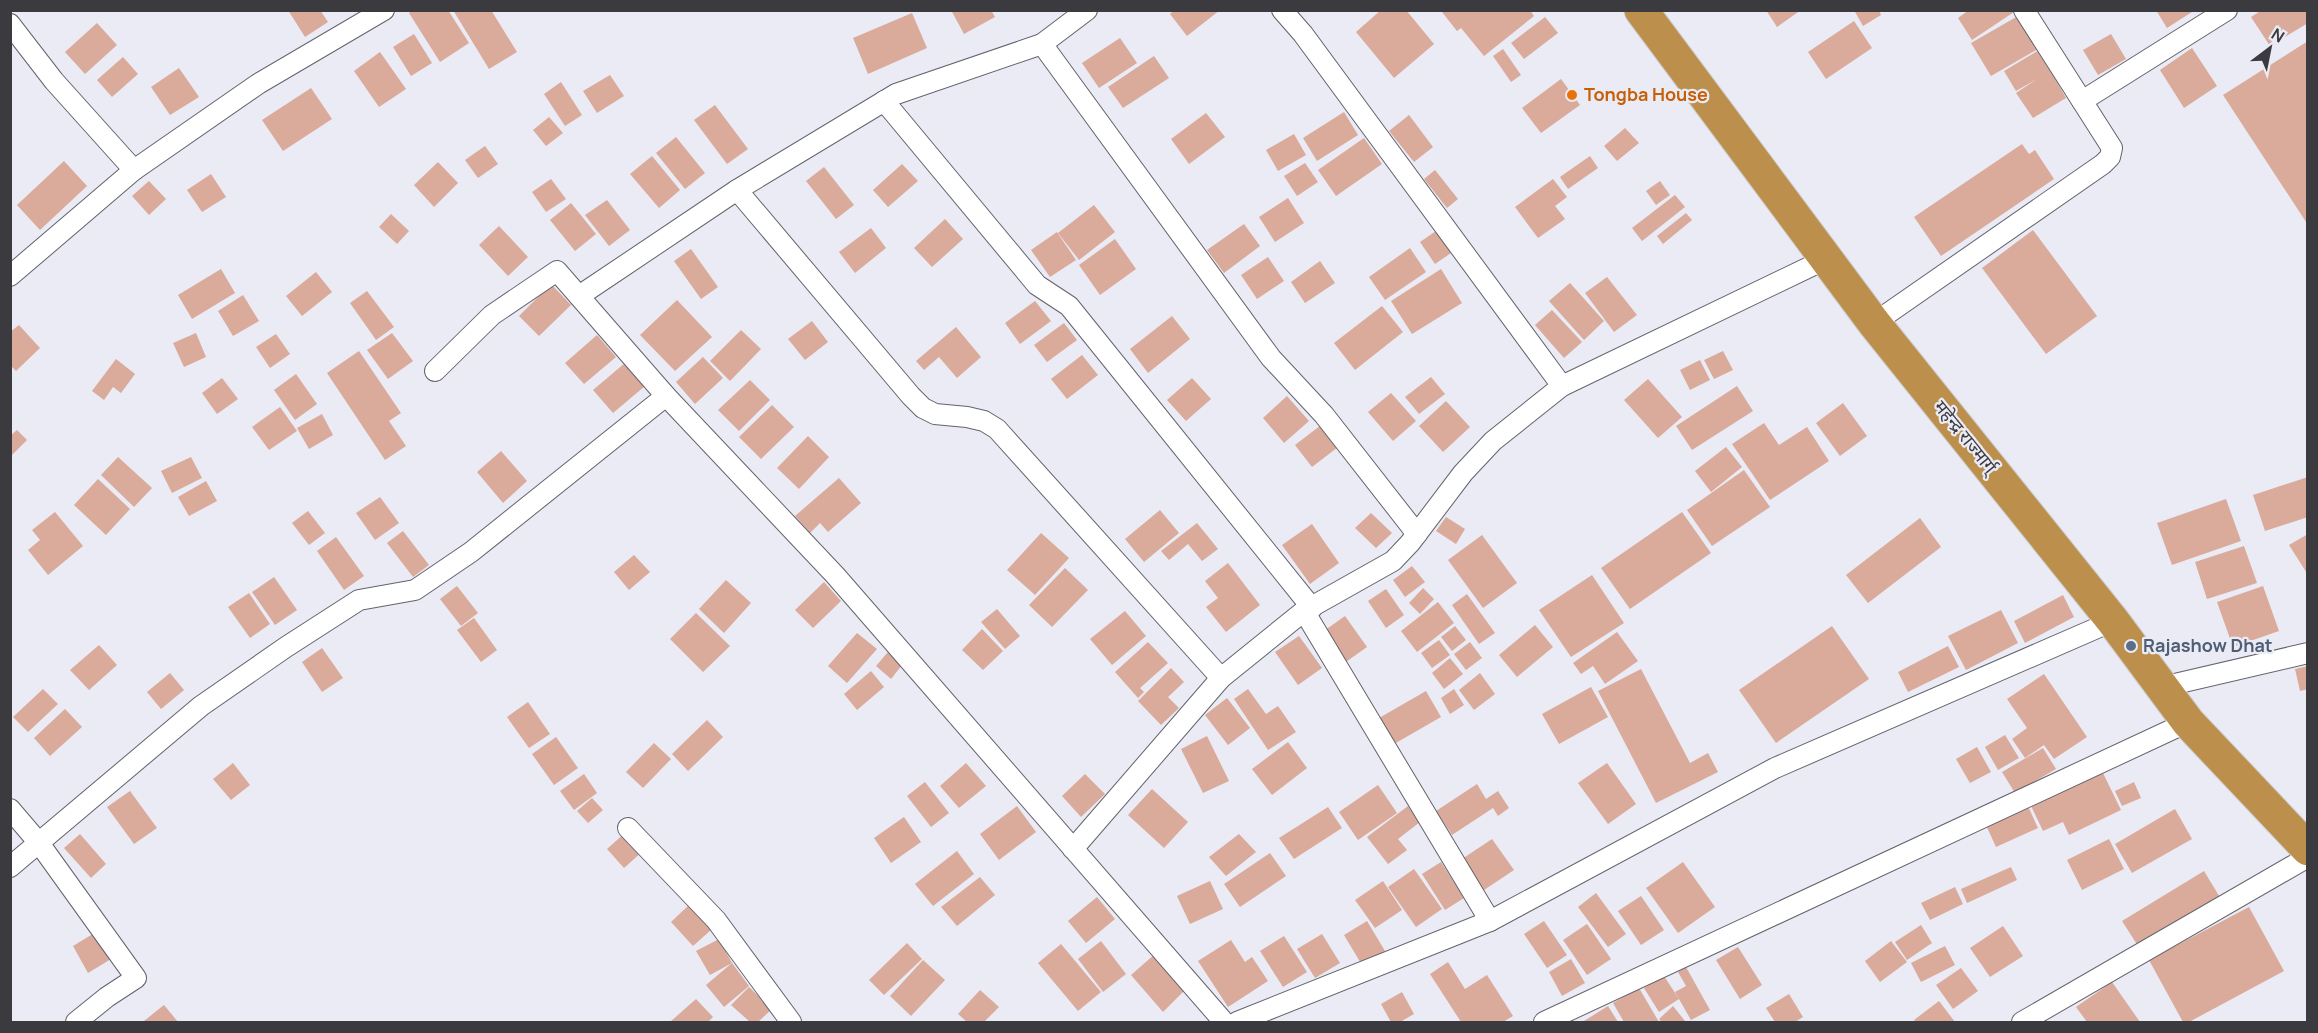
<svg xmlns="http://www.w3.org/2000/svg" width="2318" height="1033" font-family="Manrope,'Noto Sans Devanagari',sans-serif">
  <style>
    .building { fill: #daaa9b }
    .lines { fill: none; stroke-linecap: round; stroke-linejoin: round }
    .street-casing { stroke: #63636c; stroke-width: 22 }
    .highway-casing { stroke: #cccccd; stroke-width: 35 }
    .street { stroke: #fff; stroke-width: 20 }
    .highway { stroke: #bc904c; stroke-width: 33 }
    .food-dot { fill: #e8710a; stroke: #eaebf5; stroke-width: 2 }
    .service-dot { fill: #5c6f8a; stroke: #eaebf5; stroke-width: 2 }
    .labels { text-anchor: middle; stroke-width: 4.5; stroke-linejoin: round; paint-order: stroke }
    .food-label { font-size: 18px; font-weight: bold; fill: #c56008; stroke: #eaebf5; text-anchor: start }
    .street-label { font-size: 18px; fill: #3b3b3f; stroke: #eaebf5 }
    .service-label { font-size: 18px; font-weight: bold; fill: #4e5e75; stroke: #eaebf5; text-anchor: start }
  </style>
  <rect width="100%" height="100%" fill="#eaebf5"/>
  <g class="building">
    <polygon points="288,10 320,10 328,22 305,37"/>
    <polygon points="413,10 448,10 469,43 440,62 409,13"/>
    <polygon points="453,10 491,10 517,52 489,69"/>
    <polygon points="951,10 991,10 995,17 964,34"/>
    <polygon points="1174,10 1220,10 1187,36 1170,14"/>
    <polygon points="1381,10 1406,10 1434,44 1394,78 1356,32"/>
    <polygon points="1444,10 1530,10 1534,16 1484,56 1461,28 1457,31 1442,12"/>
    <polygon points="1766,10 1801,10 1777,27"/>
    <polygon points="1854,10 1879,10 1881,15 1863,26"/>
    <polygon points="1969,10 2017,10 1972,40 1958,18"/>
    <polygon points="2156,10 2195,10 2167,28"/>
    <polygon points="2262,10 2308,10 2308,23 2270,46 2251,17"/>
    <polygon points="912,13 927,48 868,74 853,38"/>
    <polygon points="2018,16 2038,49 1991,76 1971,43"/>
    <polygon points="1545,17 1558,33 1524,59 1511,43"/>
    <polygon points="1854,21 1872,48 1826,79 1808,52"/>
    <polygon points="97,23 117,45 85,74 65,52"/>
    <polygon points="414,34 432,63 411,76 393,47"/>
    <polygon points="2111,34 2126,59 2098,75 2083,50"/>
    <polygon points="1120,38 1137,63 1099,88 1082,63"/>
    <polygon points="2308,41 2308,225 2223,95"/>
    <polygon points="2192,48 2217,86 2184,108 2160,70"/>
    <polygon points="1503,49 1521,75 1511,82 1493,56"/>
    <polygon points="2039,50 2066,98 2033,118 2016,93 2037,79 2016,91 2004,71"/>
    <polygon points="380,52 406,89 379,107 354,71"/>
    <polygon points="1154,56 1169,78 1123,108 1108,87"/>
    <polygon points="123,57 138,74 112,97 97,80"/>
    <polygon points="179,68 199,97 170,115 151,87"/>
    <polygon points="610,75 624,96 597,113 583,91"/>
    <polygon points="1561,79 1580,105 1541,133 1522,108"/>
    <polygon points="561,82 582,115 565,126 544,94"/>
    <polygon points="311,88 332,119 283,151 262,120"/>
    <polygon points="715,105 748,149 727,164 694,120"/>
    <polygon points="1344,112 1358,135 1317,161 1303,138"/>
    <polygon points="1206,113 1225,137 1189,164 1171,139"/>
    <polygon points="1409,115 1433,147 1414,162 1389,131"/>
    <polygon points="549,117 563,133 546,146 533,130"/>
    <polygon points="1625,128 1639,143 1617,161 1604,146"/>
    <polygon points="1294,134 1306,155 1278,171 1266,150"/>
    <polygon points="676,137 705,173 685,189 656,153"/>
    <polygon points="1364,138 1382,164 1336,196 1318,170"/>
    <polygon points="2022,144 2029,154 2035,150 2054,179 1941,256 1914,217"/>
    <polygon points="485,146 498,164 478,178 465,160"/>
    <polygon points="652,156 680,190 659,208 630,174"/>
    <polygon points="1590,156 1598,168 1568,189 1560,177"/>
    <polygon points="64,161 87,186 40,230 17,205"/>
    <polygon points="438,162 458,183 434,207 414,185"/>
    <polygon points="1305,163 1318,182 1297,196 1284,176"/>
    <polygon points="902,164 918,181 888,207 873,190"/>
    <polygon points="824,167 854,205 836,219 806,181"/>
    <polygon points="1435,170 1458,199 1447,208 1424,179"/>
    <polygon points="211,174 226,197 202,212 187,190"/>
    <polygon points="551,179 566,199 546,212 532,192"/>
    <polygon points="1553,179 1567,197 1555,206 1565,219 1538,238 1515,207"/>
    <polygon points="149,181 166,199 149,215 132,196"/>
    <polygon points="1660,181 1670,195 1656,205 1646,191"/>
    <polygon points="1675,195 1685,207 1642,241 1632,228"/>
    <polygon points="1288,198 1304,223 1275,242 1259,217"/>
    <polygon points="607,200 630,230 609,246 585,215"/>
    <polygon points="571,203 596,234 575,251 550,220"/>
    <polygon points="1094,205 1115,232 1079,260 1058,233"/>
    <polygon points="1686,213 1692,220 1663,244 1657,236"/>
    <polygon points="391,214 409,231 397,244 379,227"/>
    <polygon points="945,219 963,239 932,267 914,248"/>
    <polygon points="1244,224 1260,246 1224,273 1207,250"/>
    <polygon points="499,226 528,257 508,276 479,245"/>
    <polygon points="871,228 886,248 855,273 839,252"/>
    <polygon points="1439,229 1454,251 1435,264 1420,242"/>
    <polygon points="2033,230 2097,316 2046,354 1982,268"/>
    <polygon points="1057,232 1076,260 1050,277 1031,250"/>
    <polygon points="1115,239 1136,269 1100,295 1079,265"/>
    <polygon points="1410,248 1426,272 1385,300 1369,277"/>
    <polygon points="691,249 718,287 701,299 674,261"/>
    <polygon points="1268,257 1284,281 1257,299 1241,275"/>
    <polygon points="1320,261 1335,283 1305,303 1291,282"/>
    <polygon points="221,269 235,293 192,319 178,295"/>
    <polygon points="1441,269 1462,303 1412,334 1391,301"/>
    <polygon points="316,272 332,292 302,316 286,296"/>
    <polygon points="1607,277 1637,315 1614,332 1585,293"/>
    <polygon points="1570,283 1604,321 1584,340 1549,301"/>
    <polygon points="551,284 571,305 539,336 519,316"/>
    <polygon points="367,291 394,327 376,340 350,303"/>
    <polygon points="243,295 259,321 233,336 218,311"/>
    <polygon points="677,300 712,337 675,371 640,335"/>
    <polygon points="1035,301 1051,321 1020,344 1005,323"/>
    <polygon points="1382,306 1403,332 1355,370 1334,343"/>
    <polygon points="1552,310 1582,342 1564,358 1535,325"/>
    <polygon points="1172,316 1190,339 1148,373 1130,349"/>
    <polygon points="812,321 828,342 805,360 788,339"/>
    <polygon points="1064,323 1077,340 1047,362 1034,345"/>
    <polygon points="19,325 40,348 16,371 10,365 10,332"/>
    <polygon points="956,327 981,357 957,378 939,357 924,370 916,361"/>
    <polygon points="741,330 761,349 730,381 710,361"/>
    <polygon points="196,333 206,357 184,367 173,343"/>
    <polygon points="392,333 413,361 388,379 367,350"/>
    <polygon points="276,334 290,354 270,368 256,347"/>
    <polygon points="597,335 616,357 584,384 565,363"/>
    <polygon points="359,351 401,413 389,421 406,446 385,460 327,373"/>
    <polygon points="1723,351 1733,370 1714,379 1704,360"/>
    <polygon points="1082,355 1098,375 1067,399 1051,379"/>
    <polygon points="703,357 723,378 695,404 676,382"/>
    <polygon points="116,359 135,374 121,393 113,387 104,400 92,391"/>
    <polygon points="1700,360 1710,380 1690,390 1680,370"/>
    <polygon points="625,363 645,386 613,413 593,390"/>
    <polygon points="296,374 317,404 295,420 274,390"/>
    <polygon points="1431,377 1445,394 1419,414 1405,397"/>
    <polygon points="222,378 238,399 217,414 202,393"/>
    <polygon points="1192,378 1211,399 1186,421 1167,400"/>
    <polygon points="1648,379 1682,417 1658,438 1624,400"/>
    <polygon points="750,380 770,400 739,431 718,410"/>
    <polygon points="1737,386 1753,411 1692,450 1676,426"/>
    <polygon points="1391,393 1416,421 1393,441 1368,412"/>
    <polygon points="1287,396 1309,421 1284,443 1263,418"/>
    <polygon points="1446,401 1470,427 1443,452 1419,426"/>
    <polygon points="1843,403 1867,436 1840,456 1816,423"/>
    <polygon points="772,405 794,427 761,459 739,437"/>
    <polygon points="280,407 297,431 269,450 252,427"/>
    <polygon points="322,414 333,435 309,449 297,428"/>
    <polygon points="1325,422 1342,444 1312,467 1295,445"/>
    <polygon points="1764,423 1779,445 1807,427 1829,461 1770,500 1732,444"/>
    <polygon points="17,430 27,440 10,457 10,436"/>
    <polygon points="808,436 829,457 799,489 777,468"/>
    <polygon points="1726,447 1742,467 1711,492 1695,471"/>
    <polygon points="501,451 527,481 503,503 477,472"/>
    <polygon points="118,457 152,488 134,507 101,475"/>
    <polygon points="191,457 202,478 172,493 161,471"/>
    <polygon points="1744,470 1770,507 1712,546 1687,510"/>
    <polygon points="2308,477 2308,517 2265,531 2253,495"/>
    <polygon points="839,478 861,503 828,532 820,523 810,533 795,516"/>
    <polygon points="98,479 130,509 106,535 74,505"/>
    <polygon points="206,481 217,501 189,516 178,497"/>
    <polygon points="380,497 399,523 375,540 356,513"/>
    <polygon points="2226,499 2241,541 2172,565 2157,523"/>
    <polygon points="1160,510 1179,533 1144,562 1125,539"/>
    <polygon points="308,511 325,533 309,545 292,523"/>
    <polygon points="55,512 83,546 48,575 28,550 40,540 32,530"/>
    <polygon points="1682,512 1711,553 1630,609 1601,568"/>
    <polygon points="1371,513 1392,533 1376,548 1355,528"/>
    <polygon points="1446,517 1465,529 1456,544 1436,531"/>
    <polygon points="1920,518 1941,547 1868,603 1846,575"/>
    <polygon points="1197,523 1218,549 1202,561 1188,544 1169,560 1161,551"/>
    <polygon points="1312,524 1339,563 1310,584 1282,545"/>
    <polygon points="403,531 429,565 413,577 387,543"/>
    <polygon points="1041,533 1069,558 1035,595 1007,570"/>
    <polygon points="2308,534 2308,575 2289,545"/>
    <polygon points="1482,535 1517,583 1483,608 1448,560"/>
    <polygon points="336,537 364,576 344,590 317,551"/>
    <polygon points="2244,546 2257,583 2207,599 2195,562"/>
    <polygon points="634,555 650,572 629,590 614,572"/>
    <polygon points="1228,563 1260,605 1226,632 1206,607 1218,598 1205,581"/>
    <polygon points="1412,566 1425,582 1405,597 1393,580"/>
    <polygon points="1065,568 1088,590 1052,627 1029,605"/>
    <polygon points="1592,575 1624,623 1571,657 1539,610"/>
    <polygon points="274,577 297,610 275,625 252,592"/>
    <polygon points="726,580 751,603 724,633 699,609"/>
    <polygon points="824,582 841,601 813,628 795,610"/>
    <polygon points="457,586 478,613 461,626 440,599"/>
    <polygon points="2263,586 2279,631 2233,647 2217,602"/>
    <polygon points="1423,588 1434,599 1420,614 1409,603"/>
    <polygon points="1386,589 1404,615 1386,628 1368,601"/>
    <polygon points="249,593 270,624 250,638 228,607"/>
    <polygon points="1467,594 1495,633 1479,644 1452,605"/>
    <polygon points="2063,595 2074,617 2025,643 2014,621"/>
    <polygon points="1438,602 1454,623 1417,652 1401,631"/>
    <polygon points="997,609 1020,636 1005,649 981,622"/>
    <polygon points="2001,610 2018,643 1966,670 1948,636"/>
    <polygon points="1125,611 1146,636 1112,665 1090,639"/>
    <polygon points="696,613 730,646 703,672 670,639"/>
    <polygon points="1345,616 1367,647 1343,664 1321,633"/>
    <polygon points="474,618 497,650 481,662 457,630"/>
    <polygon points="1535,625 1553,647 1517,677 1499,655"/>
    <polygon points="1455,626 1466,640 1452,651 1441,637"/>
    <polygon points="1832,626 1869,679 1776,743 1739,690"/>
    <polygon points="982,629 1003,651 983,670 962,650"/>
    <polygon points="1617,632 1638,661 1605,684 1593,666 1581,674 1573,663"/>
    <polygon points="857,633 877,649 847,683 828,666"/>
    <polygon points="1299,636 1322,668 1298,685 1275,652"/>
    <polygon points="1439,640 1450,655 1432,668 1421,653"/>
    <polygon points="1148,642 1168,663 1140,688 1144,692 1138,698 1115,672"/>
    <polygon points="1470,642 1482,658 1466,670 1454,654"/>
    <polygon points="99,645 117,665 89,690 70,670"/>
    <polygon points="1948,646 1959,667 1908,692 1898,672"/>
    <polygon points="322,648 343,678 322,692 302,662"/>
    <polygon points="888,652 902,665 891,679 876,666"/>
    <polygon points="1450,658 1463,674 1444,689 1432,673"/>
    <polygon points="2308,666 2308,689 2300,691 2295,669"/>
    <polygon points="1171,668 1184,682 1168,697 1179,708 1161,725 1138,701"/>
    <polygon points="1641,669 1690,763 1708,753 1718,772 1656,803 1598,691"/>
    <polygon points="871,671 884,687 857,710 844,694"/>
    <polygon points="170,673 184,690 161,709 147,692"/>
    <polygon points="1480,673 1495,694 1474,710 1459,690"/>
    <polygon points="2044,674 2087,737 2054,759 2044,745 2025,758 2012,739 2027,728 2007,699"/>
    <polygon points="1591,687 1608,717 1559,744 1542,714"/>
    <polygon points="43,689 58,704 28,732 13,717"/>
    <polygon points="1248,689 1266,714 1278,706 1296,732 1268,750 1234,699"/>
    <polygon points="1454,689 1464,705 1450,714 1441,698"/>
    <polygon points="1426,691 1441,717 1394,744 1379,718"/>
    <polygon points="1227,698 1250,728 1228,745 1205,715"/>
    <polygon points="528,702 550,734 529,748 507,717"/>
    <polygon points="65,709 82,727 50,756 34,738"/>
    <polygon points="707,720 723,737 688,771 672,754"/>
    <polygon points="2005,735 2019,758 1998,770 1985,747"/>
    <polygon points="1207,736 1229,781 1203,793 1181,749"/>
    <polygon points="556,737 578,768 554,785 532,754"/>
    <polygon points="1288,742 1307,768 1272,795 1252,769"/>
    <polygon points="654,743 671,759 643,788 626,772"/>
    <polygon points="1977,747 1991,772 1970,783 1956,759"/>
    <polygon points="2043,748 2056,769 2015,793 2002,772"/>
    <polygon points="233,763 250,785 231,800 213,779"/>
    <polygon points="966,763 986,786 959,808 940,786"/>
    <polygon points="1607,763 1636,804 1608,824 1578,783"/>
    <polygon points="2102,771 2121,810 2069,835 2063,822 2043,831 2031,806"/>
    <polygon points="584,774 597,793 574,810 560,791"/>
    <polygon points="1085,774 1105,794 1081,817 1062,796"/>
    <polygon points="925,782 949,813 931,827 907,796"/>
    <polygon points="2134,782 2141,798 2122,806 2115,791"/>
    <polygon points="1477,784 1486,799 1498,791 1509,808 1498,816 1493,808 1452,835 1436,811"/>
    <polygon points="1378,785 1397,813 1358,840 1339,812"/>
    <polygon points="1152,789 1188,822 1164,848 1128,815"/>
    <polygon points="130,791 157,828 134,844 107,807"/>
    <polygon points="592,798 603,810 588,823 577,811"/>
    <polygon points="2027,804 2038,828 1996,847 1985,823"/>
    <polygon points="1017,806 1036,832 999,860 980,834"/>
    <polygon points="1408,806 1420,822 1398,839 1407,850 1388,864 1367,837"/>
    <polygon points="1328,807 1342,828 1294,859 1279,838"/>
    <polygon points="2175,809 2192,839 2132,873 2115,844"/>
    <polygon points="904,817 921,842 891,863 874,838"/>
    <polygon points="626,832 643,851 624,868 607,849"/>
    <polygon points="80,834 106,864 91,878 64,848"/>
    <polygon points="1239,834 1256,852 1226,876 1209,857"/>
    <polygon points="1492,839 1514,870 1484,890 1462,859"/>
    <polygon points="2109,839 2124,869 2082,890 2067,860"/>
    <polygon points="957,851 974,874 933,906 915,884"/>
    <polygon points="1270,853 1286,876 1240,907 1224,884"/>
    <polygon points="1441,862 1464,898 1445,910 1422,874"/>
    <polygon points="1683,862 1715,907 1678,933 1646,888"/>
    <polygon points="2011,867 2017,880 1967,903 1961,889"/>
    <polygon points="1414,869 1442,909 1416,927 1388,887"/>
    <polygon points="2204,871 2221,899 2140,949 2122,921"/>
    <polygon points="980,877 995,895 957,926 941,907"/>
    <polygon points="1210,881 1223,909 1190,924 1177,896"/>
    <polygon points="1383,881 1402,910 1375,928 1355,900"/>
    <polygon points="1955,887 1963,904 1930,920 1921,903"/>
    <polygon points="1596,893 1626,934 1608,947 1578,907"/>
    <polygon points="1641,896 1664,930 1641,945 1618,911"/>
    <polygon points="1097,897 1115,919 1086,943 1068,921"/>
    <polygon points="690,904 712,929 693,946 671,922"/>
    <polygon points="2249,907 2284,971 2189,1022 2183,1022 2149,960"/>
    <polygon points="1367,921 1385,951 1362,965 1344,935"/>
    <polygon points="1544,921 1567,955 1547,968 1524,934"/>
    <polygon points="1587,924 1611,959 1587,975 1563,940"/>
    <polygon points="1921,925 1932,943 1907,960 1895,942"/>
    <polygon points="2003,926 2023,956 1990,977 1970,948"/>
    <polygon points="96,932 111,959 88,973 73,946"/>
    <polygon points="1322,934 1340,963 1315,978 1297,949"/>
    <polygon points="1284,936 1307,972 1283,987 1260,951"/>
    <polygon points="719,939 732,963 710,975 696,951"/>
    <polygon points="1231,940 1245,962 1252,957 1268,981 1228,1007 1198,961"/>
    <polygon points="1101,941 1126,974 1103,992 1078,959"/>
    <polygon points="1891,941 1907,962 1880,982 1865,961"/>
    <polygon points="907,943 922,959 884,995 869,980"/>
    <polygon points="1061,944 1101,992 1078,1011 1038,963"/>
    <polygon points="1945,946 1955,965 1921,982 1911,963"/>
    <polygon points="1738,947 1762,985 1740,999 1716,960"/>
    <polygon points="1155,954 1186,989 1163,1012 1131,975"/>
    <polygon points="1571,959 1585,983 1562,996 1549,972"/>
    <polygon points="923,960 945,980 911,1016 890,996"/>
    <polygon points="1448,962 1465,989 1487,975 1513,1016 1503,1022 1461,1022 1430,974"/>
    <polygon points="732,963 749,986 724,1007 706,985"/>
    <polygon points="1686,967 1710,1010 1691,1020 1675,992 1686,986 1678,972"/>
    <polygon points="1961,968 1978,991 1953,1009 1936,985"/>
    <polygon points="1664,976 1679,999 1659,1012 1644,988"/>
    <polygon points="2112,982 2140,1022 2087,1022 2076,1007"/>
    <polygon points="749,987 772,1009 758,1022 750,1022 731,1005"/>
    <polygon points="1639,988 1659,1022 1624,1022 1613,1003"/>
    <polygon points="980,990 999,1007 984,1022 967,1022 958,1014"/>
    <polygon points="1402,992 1414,1014 1400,1022 1391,1022 1381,1004"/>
    <polygon points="1789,994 1803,1017 1795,1022 1775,1022 1766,1008"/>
    <polygon points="696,999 713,1017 708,1022 670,1022"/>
    <polygon points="1939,1001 1955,1022 1916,1022 1914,1020"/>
    <polygon points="164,1005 178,1022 145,1022 144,1021"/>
    <polygon points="1608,1006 1618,1022 1584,1022 1584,1021"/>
    <polygon points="1673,1006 1685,1021 1683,1022 1662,1022 1659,1019"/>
  </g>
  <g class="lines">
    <defs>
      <g id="street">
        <polyline points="1282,10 1303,34 1562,386"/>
        <polyline points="10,24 54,81 134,170"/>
        <polyline points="1042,44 1271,358 1324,415 1417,534"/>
        <polyline points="884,101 1037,285 1069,306 1312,608"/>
        <polyline points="2082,101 2227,10"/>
        <polyline points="737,190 911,396 923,408 935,414 967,417 984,421 997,429 1221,678"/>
        <polyline points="10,276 134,170 258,84 384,10"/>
        <polyline points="579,296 737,190 896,94 1042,44 1087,10"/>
        <polyline points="1874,323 2103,164 2110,157 2112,148 2024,10"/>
        <polyline points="435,371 492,315 557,271 666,396 835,575 1224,1022"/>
        <polyline points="1304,611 1490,921"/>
        <polyline points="2162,687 2308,653"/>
        <polyline points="10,809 39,843 136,978 107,997 76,1022"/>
        <polyline points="628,828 716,920 791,1022"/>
        <polyline points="1073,849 1221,678 1304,611 1393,561 1410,543 1463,473 1493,441 1562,386 1826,259"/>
        <polyline points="10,867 201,706 286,647 359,600 415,590 471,552 666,396"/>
        <polyline points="1237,1022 1490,921 1775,768 2113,621"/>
        <polyline points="1544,1022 2188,722"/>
        <polyline points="2022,1022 2308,857"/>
      </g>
      <polyline id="highway" points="1641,10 1874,323 2113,621 2188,722 2308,849"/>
    </defs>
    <use href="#street" class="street-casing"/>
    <use href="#highway" class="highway-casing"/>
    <use href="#street" class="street"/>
    <use href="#highway" class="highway"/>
  </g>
  <circle class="food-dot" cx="1572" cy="95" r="6"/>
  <circle class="service-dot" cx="2131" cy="646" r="6"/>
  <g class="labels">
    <g class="food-label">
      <text x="1584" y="101">Tongba House</text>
    </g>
    <g class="street-label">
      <text transform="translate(1965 437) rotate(51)" y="6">महेन्द्र राज्मार्ग्</text>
    </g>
    <g class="service-label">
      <text x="2143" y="652">Rajashow Dhat</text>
    </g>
  </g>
  <rect width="2318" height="1033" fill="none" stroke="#3b3b3f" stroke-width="24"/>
  <g transform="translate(2270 48) rotate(32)" stroke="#eaebf5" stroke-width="4.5" paint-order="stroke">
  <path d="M0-4.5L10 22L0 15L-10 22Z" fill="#3b3b3f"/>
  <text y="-9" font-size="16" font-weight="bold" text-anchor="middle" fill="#3b3b3f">N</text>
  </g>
</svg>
